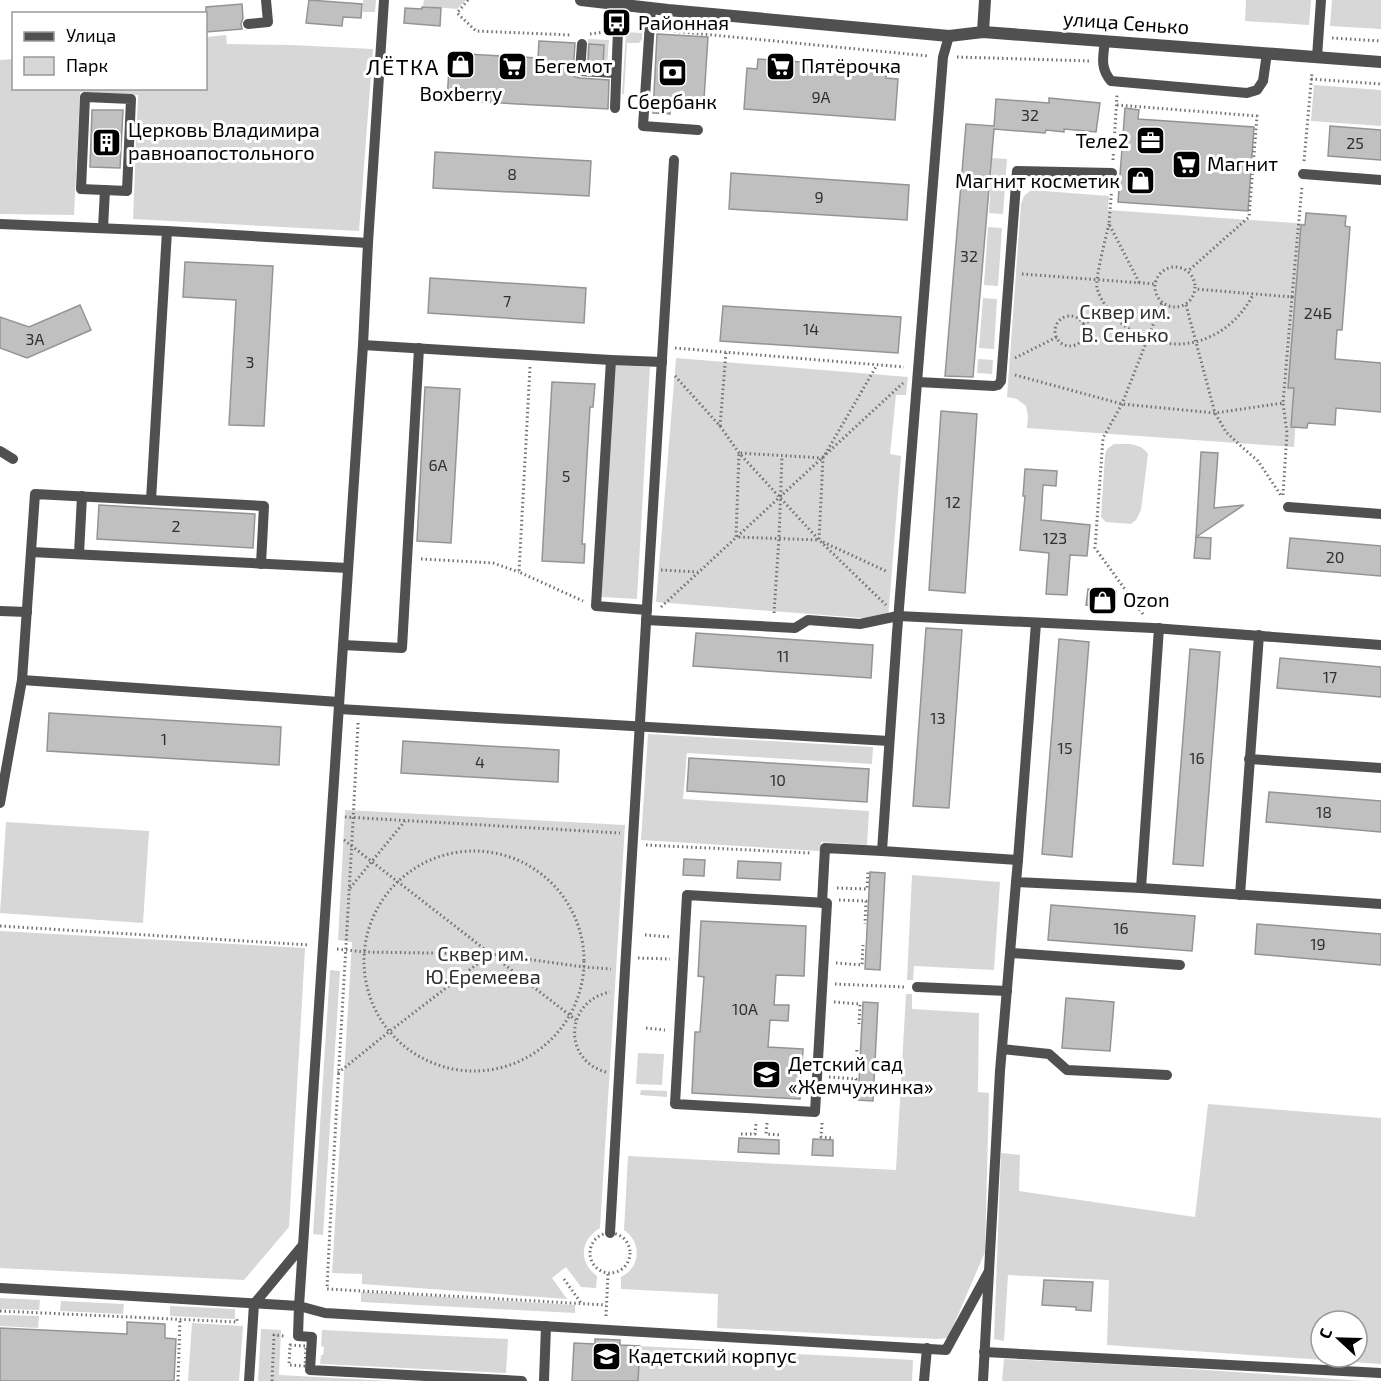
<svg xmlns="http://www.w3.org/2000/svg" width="1381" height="1381" font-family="'Exo 2',sans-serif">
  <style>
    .green { fill: #d7d7d7; fill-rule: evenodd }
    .building { fill: #c0c0c0; stroke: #949494; stroke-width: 1.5 }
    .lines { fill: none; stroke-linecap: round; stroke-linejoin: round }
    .path { stroke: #727272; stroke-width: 3; stroke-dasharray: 1.5 3; stroke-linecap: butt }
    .service { stroke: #505050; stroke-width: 10 }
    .minor { stroke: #505050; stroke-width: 12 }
    .tertiary { stroke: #505050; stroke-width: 12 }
    .labels { text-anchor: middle; stroke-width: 6; stroke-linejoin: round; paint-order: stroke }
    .number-label { font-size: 16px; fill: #303030 }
    .poi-label { font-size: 20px; fill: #000; stroke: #fff; text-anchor: start }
    .street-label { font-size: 20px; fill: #000; stroke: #fff }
    .park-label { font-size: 20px; fill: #2e2e2e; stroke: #fff }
    .quarter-label { font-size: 22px; letter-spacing: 1.5px; fill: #000; stroke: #fff }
  </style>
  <rect width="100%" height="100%" fill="#fff"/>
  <g class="green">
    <polygon points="363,0 376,0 375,12 363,12"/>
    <polygon points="424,0 466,0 457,9 423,6"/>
    <polygon points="1246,0 1311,0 1309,25 1245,21"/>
    <polygon points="1332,0 1381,0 1381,29 1330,26"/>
    <polygon points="626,32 642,33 642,39 639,43 627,43 624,94 622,94"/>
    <polygon points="226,35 227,44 291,45 373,49 359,231 133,219 138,95 80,92 74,215 0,214 0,60 13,59 14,88 206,88 206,37"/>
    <polygon points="588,39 609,40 607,66 586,64"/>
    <polygon points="1314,85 1381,90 1381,126 1311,121"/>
    <polygon points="992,158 1007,159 1003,214 989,213"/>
    <polygon points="1031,190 1109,196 1108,210 1309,224 1294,447 1027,428 1028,417 1026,406 1017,399 1007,397 1021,204 1024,196"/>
    <polygon points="988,227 1002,228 998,286 984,285"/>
    <polygon points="983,298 997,299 994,349 979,348"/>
    <polygon points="676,358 908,377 906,395 896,395 890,454 901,456 888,620 656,602"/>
    <polygon points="978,359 993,360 992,374 977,373"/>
    <polygon points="614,365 650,367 637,599 601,597"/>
    <path d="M1114 444C1127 444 1140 442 1148 454L1141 510 1136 520 1131 524 1106 522 1101 517 1105 455 1107 449Z"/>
    <polygon points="648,734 873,747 872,764 687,753 683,799 869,811 867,845 821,842 820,851 641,840"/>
    <path d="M345 810 625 825 600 1228C580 1240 578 1262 597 1276L596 1288 581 1287 566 1267 552 1278 567 1299 362 1284V1274L332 1273 352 942 338 940Z"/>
    <polygon points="6,822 149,831 143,923 0,913"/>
    <polygon points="912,875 1000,882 994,970 914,966 913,980 907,980"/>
    <polygon points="0,931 305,948 289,1227 244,1280 0,1268"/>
    <polygon points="330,970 340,971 323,1235 313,1234"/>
    <path d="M906 994H912V1009L979 1013 978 1092 989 1093 985 1252 948 1338 937 1339 717 1328 718 1294 621 1289V1277C641 1267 642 1242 624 1230L628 1156 896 1170Z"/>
    <polygon points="638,1053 664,1054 662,1085 636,1084"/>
    <polygon points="641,1090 667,1091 667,1097 640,1095"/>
    <path d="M1208 1104 1381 1118V1364L1107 1345 1109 1280 1008 1275 1004 1341 994 1339 1001 1153 1020 1155 1019 1191 1195 1217ZM1321 1321H1357V1357H1321Z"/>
    <polygon points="361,1292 575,1305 575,1313 361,1302"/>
    <polygon points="0,1298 40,1300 39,1310 0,1309"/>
    <polygon points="61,1301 124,1304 123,1314 60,1311"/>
    <polygon points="170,1306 235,1309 235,1319 170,1316"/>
    <polygon points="0,1315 39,1316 38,1328 0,1326"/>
    <polygon points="192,1323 243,1326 239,1381 188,1381"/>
    <polygon points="261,1329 281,1330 279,1375 393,1381 258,1381"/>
    <polygon points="322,1330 508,1339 506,1373 320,1364 321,1355 323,1355 324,1347 321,1346"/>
    <polygon points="638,1346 913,1360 912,1381 636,1381"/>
    <polygon points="1004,1359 1148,1366 1365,1381 1002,1381"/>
  </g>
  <g class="building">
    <polygon points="309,0 362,4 361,18 343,17 342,26 306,23"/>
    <polygon points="242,4 243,18 241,24 242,29 206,32 206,7"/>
    <polygon points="422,7 441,8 440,26 404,23 405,8 422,9"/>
    <polygon points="657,34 708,37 704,99 671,97 670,114 653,113"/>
    <polygon points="539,41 575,43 573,74 575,77 580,78 609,80 608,109 447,100 450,53 538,58"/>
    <polygon points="589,44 604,45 603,65 588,64"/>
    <polygon points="758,59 887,68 886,78 898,79 895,120 744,109 747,68 757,69"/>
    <polygon points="1049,98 1100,103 1096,132 1064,129 1064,132 1046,130 1045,133 994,129 973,377 945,376 966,124 994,126 996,99 1049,103"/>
    <polygon points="1125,108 1139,110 1138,119 1254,127 1248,211 1118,202"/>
    <polygon points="92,110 123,110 120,168 90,167"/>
    <polygon points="1330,126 1381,130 1381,160 1328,156"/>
    <polygon points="435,152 591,161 589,196 433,188"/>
    <polygon points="731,173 909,185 907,220 729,209"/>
    <polygon points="1306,213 1346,216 1345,226 1350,227 1342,330 1337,330 1335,359 1381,363 1381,412 1336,408 1335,425 1308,423 1307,428 1291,427 1294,388 1288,388 1301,225 1305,225"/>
    <polygon points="185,262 273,266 264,426 229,425 236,300 183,297"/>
    <polygon points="430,278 586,288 584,323 428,313"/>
    <polygon points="80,305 91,330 27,358 0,348 0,317 29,327"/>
    <polygon points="723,306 901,317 898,353 720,341"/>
    <polygon points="552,382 595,384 593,407 590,407 582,544 585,544 584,563 542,561"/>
    <polygon points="425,387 460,389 451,543 417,541"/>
    <polygon points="941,411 977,414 965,593 929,590"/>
    <polygon points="1201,452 1218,453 1214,508 1244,505 1196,537"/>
    <polygon points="1025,469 1057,471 1056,486 1043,485 1041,520 1090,525 1087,556 1070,555 1067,595 1046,594 1049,553 1020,550 1025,496 1023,496"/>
    <polygon points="99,505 255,514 253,548 97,539"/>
    <polygon points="1196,537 1211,538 1210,559 1194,558"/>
    <polygon points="1290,538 1381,546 1381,576 1287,568"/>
    <polygon points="1088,589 1116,591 1115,607 1086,605"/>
    <polygon points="926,628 962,630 949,808 913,806"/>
    <polygon points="696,633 873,645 871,678 693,666"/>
    <polygon points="1059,639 1089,642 1072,857 1042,854"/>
    <polygon points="1190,649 1220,652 1203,866 1173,864"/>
    <polygon points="1280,658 1381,667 1381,697 1277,688"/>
    <polygon points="49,713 281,727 279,765 47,751"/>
    <polygon points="403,741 559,750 558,782 401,773"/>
    <polygon points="689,758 869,769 867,802 687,791"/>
    <polygon points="1269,792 1381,801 1381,832 1266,822"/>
    <polygon points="684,859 705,860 704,876 683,875"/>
    <polygon points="738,861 781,863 780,880 737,878"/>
    <polygon points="870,872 885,873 880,970 865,969"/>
    <polygon points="1051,905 1195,916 1192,951 1048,940"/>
    <polygon points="701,921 806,926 804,976 776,975 774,1005 789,1005 788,1021 770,1020 768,1047 803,1049 800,1099 692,1093 695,1032 700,1032 704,977 698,976"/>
    <polygon points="1257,924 1381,934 1381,965 1255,954"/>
    <polygon points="1066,998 1114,1002 1110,1051 1062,1048"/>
    <polygon points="863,1002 878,1003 873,1101 858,1100"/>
    <polygon points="739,1138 779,1140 779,1154 738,1152"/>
    <polygon points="813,1139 833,1140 833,1156 812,1155"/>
    <polygon points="1044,1280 1093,1282 1091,1311 1076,1310 1076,1307 1042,1305"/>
    <polygon points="127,1322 165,1324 165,1338 176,1339 174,1381 0,1381 0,1328 127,1334"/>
    <polygon points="595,1339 620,1340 620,1345 640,1346 638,1381 572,1381 574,1343 595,1344"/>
  </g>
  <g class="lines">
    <g class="path">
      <polyline points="468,0 457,13 476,31 571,35"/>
      <polyline points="661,30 929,56"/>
      <polyline points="590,34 604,32"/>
      <polyline points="1332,38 1381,41"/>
      <polyline points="957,57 1091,61"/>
      <polyline points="1311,79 1381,84"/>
      <polyline points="1117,105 1257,116 1249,217 1188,271"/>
      <polyline points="1113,160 1117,95"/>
      <polyline points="1304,161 1312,72"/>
      <polyline points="1112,185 1109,224 1140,284"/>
      <path d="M1109 224C1106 237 1095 278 1097 288 1100 300 1111 314 1120 322 1166 361 1226 346 1253 295"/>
      <circle cx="1175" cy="287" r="20"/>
      <polyline points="1022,274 1155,284"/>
      <polyline points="1292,297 1302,186"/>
      <polyline points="1186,305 1215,413 1226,432 1242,447 1258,461 1282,497"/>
      <circle cx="1070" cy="331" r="15"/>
      <polyline points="1083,324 1110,311"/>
      <polyline points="675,348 904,367"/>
      <polyline points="1015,358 1057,337"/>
      <polyline points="530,367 519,572 583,601"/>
      <polyline points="1015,375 1122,404 1215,413 1283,403 1292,297 1196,289"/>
      <polyline points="675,376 720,426 739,453 819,540 886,605"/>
      <polyline points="720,426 726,352"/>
      <polyline points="823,458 739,453 736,537 819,540 823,458 877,365"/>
      <polyline points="1283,495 1287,433 1283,403"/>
      <polyline points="823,542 888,572"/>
      <polyline points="421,559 493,563 519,572"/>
      <polyline points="661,570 698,572"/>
      <polyline points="661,607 903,383"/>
      <polyline points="774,613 779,538 782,456"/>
      <polyline points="1143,614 1095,548 1103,438 1122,404 1162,302"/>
      <path d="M358 723C349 911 336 1100 327 1289L606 1305"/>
      <polyline points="345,817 620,833"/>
      <polyline points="344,840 576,1020"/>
      <polyline points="646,845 811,853"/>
      <circle cx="474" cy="961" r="110"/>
      <polyline points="350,888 405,821"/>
      <polyline points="837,888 867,889 868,871"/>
      <polyline points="839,900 866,901 865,924"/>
      <polyline points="0,926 310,945"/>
      <polyline points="645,935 671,937"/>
      <polyline points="337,949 365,952 490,954 584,967 611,969"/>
      <polyline points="638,958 670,959"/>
      <polyline points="836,963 862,965 863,945"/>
      <polyline points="835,984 904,987"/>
      <polyline points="834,1002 860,1004 859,1024"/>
      <polyline points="646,1028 665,1030"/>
      <polyline points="830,1065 856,1066 857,1047"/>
      <path d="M606 1072C562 1060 565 1001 610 992"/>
      <polyline points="338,1073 390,1031 489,955"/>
      <polyline points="829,1077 856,1079 855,1099"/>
      <polyline points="767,1123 766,1134 781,1135"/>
      <polyline points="822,1123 821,1137 834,1138"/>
      <polyline points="741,1134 755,1134 756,1123"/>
      <circle cx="610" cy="1253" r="20"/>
      <polyline points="564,1279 581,1303"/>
      <polyline points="0,1311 237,1322 237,1319"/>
      <polyline points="606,1316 608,1273"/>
      <polygon points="290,1345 306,1346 305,1366 289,1365"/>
      <polyline points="178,1381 180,1319"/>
      <polyline points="272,1381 274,1335 284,1336"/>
    </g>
    <g class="service">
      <polyline points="384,0 368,243 363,345 299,1306 325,1313 946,1350 989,1271"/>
      <polyline points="651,8 643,126 698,130"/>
      <polyline points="248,24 268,22 266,0"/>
      <polyline points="949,36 943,57 897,633 882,851 1018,860 1016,882 1141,888 1381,904"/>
      <path d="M1105 41C1103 57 1100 68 1111 81L1247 93 1257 90 1263 81 1267 53"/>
      <polyline points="582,44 580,71 616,73"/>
      <polyline points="1317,57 1321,0"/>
      <polygon points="85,97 131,99 127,191 81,189"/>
      <polyline points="615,108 619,4"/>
      <polyline points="1303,174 1381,180"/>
      <polyline points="0,224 167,231 368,243"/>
      <polyline points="103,228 105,190"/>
      <polyline points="363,345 611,360"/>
      <polyline points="918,382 994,386 998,385 1001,381 1017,171 1112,173"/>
      <polyline points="0,451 13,459"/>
      <polyline points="151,500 167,231"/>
      <polyline points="1288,507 1381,514"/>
      <polyline points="31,552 348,568"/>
      <polyline points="79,554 82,496"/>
      <polyline points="647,610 596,606 611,360 662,362"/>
      <polyline points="0,611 27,612"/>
      <polyline points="646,620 795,628 808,620 860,624 898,616 1153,628 1381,645"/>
      <polyline points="343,645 402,648 419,348"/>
      <polyline points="22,680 339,702"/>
      <polyline points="339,709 889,741"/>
      <polyline points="1249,759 1381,768"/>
      <polyline points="0,803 22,680 35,494 264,506 261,564"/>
      <polyline points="1018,860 1036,623"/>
      <polyline points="1141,888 1159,628"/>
      <polygon points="687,895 827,903 815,1112 675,1104"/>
      <polyline points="1240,895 1259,635"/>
      <polyline points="822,903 825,848 882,851"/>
      <polyline points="1011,953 1180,965"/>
      <polyline points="917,987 1007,991"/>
      <polyline points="1002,1049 1049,1054 1067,1070 1167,1075"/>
      <polyline points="610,1233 625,970 674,160"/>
      <polyline points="0,1288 299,1306 298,1336 312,1337 310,1370 522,1381"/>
      <polyline points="984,1352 1381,1373"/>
      <polyline points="249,1381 254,1304 303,1245"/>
      <polyline points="544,1381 546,1326"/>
      <polyline points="924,1381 927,1348"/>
      <polyline points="983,1381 1000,1071 1016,882"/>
    </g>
    <polyline class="minor" points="983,32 985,0"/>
    <polyline class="tertiary" points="581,0 668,10 949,36 983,32 1381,62"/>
  </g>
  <defs>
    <symbol id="bus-square" viewBox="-11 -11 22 22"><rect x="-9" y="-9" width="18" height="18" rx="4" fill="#000" stroke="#fff"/><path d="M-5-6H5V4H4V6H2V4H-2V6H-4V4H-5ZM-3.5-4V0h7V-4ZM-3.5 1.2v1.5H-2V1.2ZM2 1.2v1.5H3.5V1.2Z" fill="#fff"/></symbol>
    <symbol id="shop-square" viewBox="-11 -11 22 22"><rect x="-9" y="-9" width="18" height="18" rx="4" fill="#000" stroke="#fff"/><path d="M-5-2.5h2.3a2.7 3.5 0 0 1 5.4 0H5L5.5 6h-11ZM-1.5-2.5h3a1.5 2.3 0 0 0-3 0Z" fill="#fff"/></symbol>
    <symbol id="supermarket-square" viewBox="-11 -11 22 22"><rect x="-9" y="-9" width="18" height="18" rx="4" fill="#000" stroke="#fff"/><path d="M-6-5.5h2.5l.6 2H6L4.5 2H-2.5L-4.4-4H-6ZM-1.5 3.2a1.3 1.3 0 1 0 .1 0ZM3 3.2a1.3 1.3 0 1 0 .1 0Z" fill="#fff"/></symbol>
    <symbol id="bank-square" viewBox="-11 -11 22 22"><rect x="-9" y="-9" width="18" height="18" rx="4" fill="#000" stroke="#fff"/><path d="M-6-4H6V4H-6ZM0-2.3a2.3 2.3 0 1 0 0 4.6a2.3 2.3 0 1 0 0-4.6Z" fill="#fff"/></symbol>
    <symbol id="office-square" viewBox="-11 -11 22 22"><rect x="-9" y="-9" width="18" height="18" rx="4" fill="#000" stroke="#fff"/><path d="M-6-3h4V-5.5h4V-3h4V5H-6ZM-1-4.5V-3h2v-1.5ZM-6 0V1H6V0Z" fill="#fff"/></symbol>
    <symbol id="building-square" viewBox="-11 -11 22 22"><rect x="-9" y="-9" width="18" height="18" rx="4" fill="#000" stroke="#fff"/><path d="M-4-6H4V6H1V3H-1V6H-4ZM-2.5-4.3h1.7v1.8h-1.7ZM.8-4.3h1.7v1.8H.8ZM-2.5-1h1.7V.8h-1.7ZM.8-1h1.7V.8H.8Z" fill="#fff"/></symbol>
    <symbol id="school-square" viewBox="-11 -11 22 22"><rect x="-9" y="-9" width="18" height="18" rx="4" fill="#000" stroke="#fff"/><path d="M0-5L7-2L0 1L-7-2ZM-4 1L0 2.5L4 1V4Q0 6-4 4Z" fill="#fff"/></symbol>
  </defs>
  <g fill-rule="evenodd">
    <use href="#bus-square" x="600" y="6" width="33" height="33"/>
    <use href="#shop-square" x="444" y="48" width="33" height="33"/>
    <use href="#supermarket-square" x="496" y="50" width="33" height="33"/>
    <use href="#supermarket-square" x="764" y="50" width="33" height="33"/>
    <use href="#bank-square" x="656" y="56" width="33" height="33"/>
    <use href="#office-square" x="1134" y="124" width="33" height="33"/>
    <use href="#building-square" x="90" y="126" width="33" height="33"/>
    <use href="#supermarket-square" x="1170" y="148" width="33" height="33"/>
    <use href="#shop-square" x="1124" y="164" width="33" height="33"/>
    <use href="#shop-square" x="1086" y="584" width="33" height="33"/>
    <use href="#school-square" x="750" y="1058" width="33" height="33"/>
    <use href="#school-square" x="590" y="1340" width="33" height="33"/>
  </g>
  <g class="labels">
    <g class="number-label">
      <text x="821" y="103">9А</text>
      <text x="1030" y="121">32</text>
      <text x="1355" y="149">25</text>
      <text x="512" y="180">8</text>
      <text x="819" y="203">9</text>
      <text x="969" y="262">32</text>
      <text x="507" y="307">7</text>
      <text x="1318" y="319">24Б</text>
      <text x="811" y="335">14</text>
      <text x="35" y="345">3А</text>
      <text x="250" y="368">3</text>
      <text x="438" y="471">6А</text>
      <text x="566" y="482">5</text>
      <text x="953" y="508">12</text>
      <text x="176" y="532">2</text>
      <text x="1055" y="544">123</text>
      <text x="1335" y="563">20</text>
      <text x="783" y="662">11</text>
      <text x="1330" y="683">17</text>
      <text x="938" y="724">13</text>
      <text x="164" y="745">1</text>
      <text x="1065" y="754">15</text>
      <text x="1197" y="764">16</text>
      <text x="480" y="768">4</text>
      <text x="778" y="786">10</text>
      <text x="1324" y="818">18</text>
      <text x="1121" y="934">16</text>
      <text x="1318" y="950">19</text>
      <text x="745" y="1015">10А</text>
    </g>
    <g class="poi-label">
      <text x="638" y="30">Районная</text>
      <text x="534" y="73">Бегемот</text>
      <text x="801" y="73">Пятёрочка</text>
      <text x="461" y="101" text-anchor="middle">Boxberry</text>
      <text x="672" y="109" text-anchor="middle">Сбербанк</text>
      <text x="128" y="137">Церковь Владимира<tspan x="128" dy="23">равноапостольного</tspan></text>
      <text x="1129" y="148" text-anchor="end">Теле2</text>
      <text x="1207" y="171">Магнит</text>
      <text x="1120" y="188" text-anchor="end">Магнит косметик</text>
      <text x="1123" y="607">Ozon</text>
      <text x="788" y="1071">Детский сад<tspan x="788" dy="23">«Жемчужинка»</tspan></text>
      <text x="628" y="1363">Кадетский корпус</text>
    </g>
    <g class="street-label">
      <text transform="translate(1126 23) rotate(4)" y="7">улица Сенько</text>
    </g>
    <g class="park-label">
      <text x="1125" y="319">Сквер им.<tspan x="1125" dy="23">В. Сенько</tspan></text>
      <text x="483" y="961">Сквер им.<tspan x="483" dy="23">Ю.Еремеева</tspan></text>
    </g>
    <g class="quarter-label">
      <text x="403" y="75">ЛЁТКА</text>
    </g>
  </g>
  <rect x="12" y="12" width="195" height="78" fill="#ffffff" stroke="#999999" stroke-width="1.5"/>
  <rect x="24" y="32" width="30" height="9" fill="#505050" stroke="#999999" stroke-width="1.5"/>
  <text x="66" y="42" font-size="18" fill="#000000">Улица</text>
  <rect x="24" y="57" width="30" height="18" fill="#d7d7d7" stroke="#999999" stroke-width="1.5"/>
  <text x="66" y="72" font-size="18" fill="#000000">Парк</text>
  <g transform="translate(1339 1339) rotate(292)"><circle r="28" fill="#ffffff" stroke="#999999" stroke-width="1.5"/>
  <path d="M0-4.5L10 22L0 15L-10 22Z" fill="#000000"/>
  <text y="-9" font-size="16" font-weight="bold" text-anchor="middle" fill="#000000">С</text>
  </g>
</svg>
